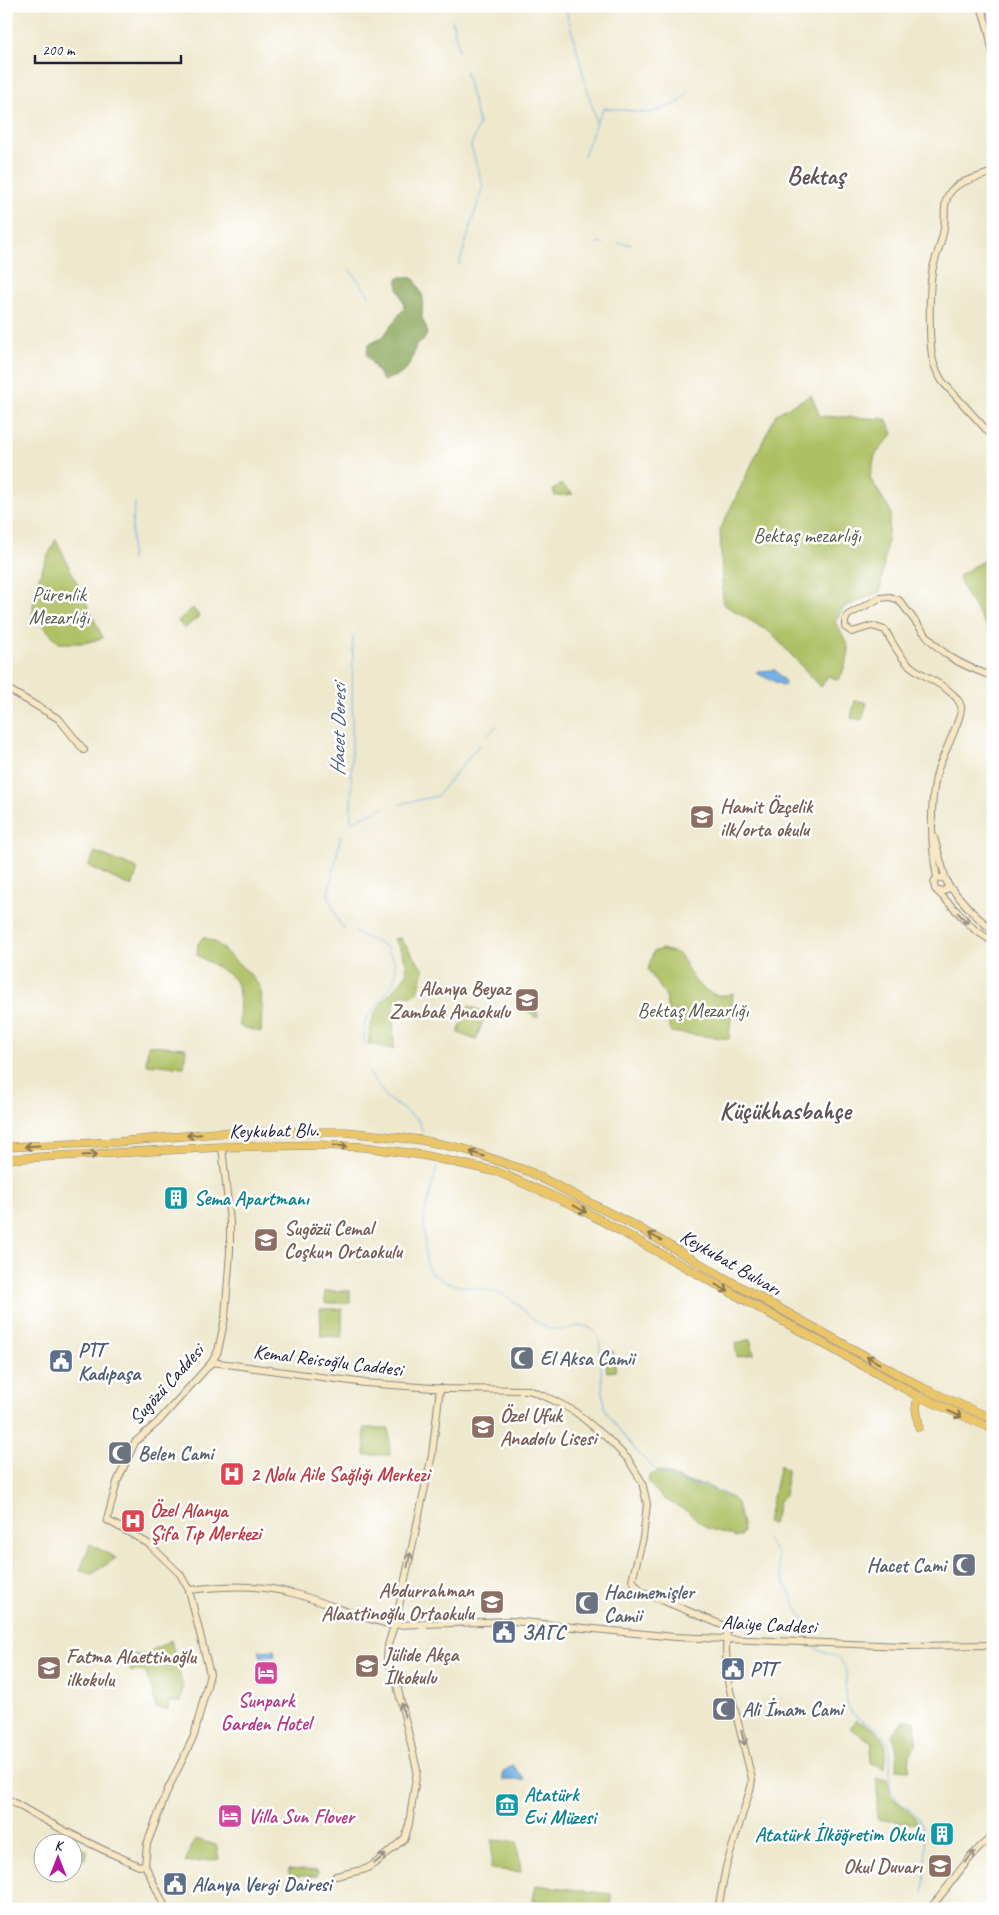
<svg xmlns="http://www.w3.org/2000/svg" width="999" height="1915" font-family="Caveat,sans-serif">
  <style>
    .green { fill: #aec064; stroke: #687150 }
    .forest { fill: #8aa65a; stroke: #56644a }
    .water { fill: #74b2e6; stroke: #4b6a90 }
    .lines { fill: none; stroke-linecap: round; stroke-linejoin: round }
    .stream { stroke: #74b2e6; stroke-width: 1 }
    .secondary-casing { stroke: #888584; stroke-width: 8 }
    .highway-casing { stroke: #888584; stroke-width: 9 }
    .secondary { stroke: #f7e8c3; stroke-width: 6 }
    .highway { stroke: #ebc669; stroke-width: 8 }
    .oneway { stroke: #978f86 }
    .oneway2 { stroke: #867452 }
    .labels { text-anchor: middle; stroke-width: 5; stroke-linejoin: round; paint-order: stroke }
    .park-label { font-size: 20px; fill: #535949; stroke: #fff }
    .education-label { font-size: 20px; font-weight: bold; fill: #785e54; stroke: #fff; text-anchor: start }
    .street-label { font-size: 20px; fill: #22223b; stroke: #fff }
    .culture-label { font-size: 20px; font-weight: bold; fill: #0d838f; stroke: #fff; text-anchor: start }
    .service-label { font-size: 20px; font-weight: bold; fill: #4e5e75; stroke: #fff; text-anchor: start }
    .worship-label { font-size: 20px; font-weight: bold; fill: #5b616d; stroke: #fff; text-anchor: start }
    .health-label { font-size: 20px; font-weight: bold; fill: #be3a42; stroke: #fff; text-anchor: start }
    .hotel-label { font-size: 20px; font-weight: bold; fill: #b23c85; stroke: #fff }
    .water-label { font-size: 21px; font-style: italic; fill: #435c7f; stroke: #fff }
    .district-label { font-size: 25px; font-weight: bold; fill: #5f5355; stroke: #fff }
  </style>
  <rect width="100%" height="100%" fill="#fff"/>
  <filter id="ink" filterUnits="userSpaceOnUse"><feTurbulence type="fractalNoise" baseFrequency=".02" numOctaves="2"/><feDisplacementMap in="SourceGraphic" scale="10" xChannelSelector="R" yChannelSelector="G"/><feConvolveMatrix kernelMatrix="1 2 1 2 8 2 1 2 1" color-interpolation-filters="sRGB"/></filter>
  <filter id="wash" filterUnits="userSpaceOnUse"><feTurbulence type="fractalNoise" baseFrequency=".0096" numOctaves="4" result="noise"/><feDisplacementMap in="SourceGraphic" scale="20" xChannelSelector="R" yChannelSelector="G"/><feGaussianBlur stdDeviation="1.12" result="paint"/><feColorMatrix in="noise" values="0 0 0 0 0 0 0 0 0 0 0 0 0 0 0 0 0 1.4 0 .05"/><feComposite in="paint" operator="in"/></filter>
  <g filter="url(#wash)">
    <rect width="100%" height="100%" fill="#eee8cc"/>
    <g class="green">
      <path d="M811 395 820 416 886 419 893 434 875 455 870 478 891 512 880 592 844 607 835 622C852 650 852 650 839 680L828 676 821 687 771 633 723 604 720 530 776 414Z"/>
      <polygon points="561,484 573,494 555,496 553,490"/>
      <path d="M56 539 103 638 84 643H59L33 615C32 587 44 564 56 539Z"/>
      <polygon points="989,557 993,562 993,636 966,594 958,576"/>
      <polygon points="193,608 199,616 184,629 178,621"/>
      <polygon points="855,700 867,703 862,720 851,718"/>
      <polygon points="95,852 138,869 132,887 88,866"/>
      <path d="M203 937 215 942 250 974 260 987 262 1007 261 1032 239 1026C241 975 240 981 197 955L198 944Z"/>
      <path d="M400 938 424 970 418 992 411 996 402 994 393 1006 394 1049 368 1044C370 1032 370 1021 377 1010 396 978 423 982 394 939Z"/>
      <path d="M662 949C668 951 676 952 681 956 684 960 686 966 688 970 696 987 715 1001 733 993L729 1039 670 1032 666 996 648 970 653 952Z"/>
      <polygon points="535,999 538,1017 534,1017 525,1008"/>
      <polygon points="468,1006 486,1012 476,1040 458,1033"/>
      <polygon points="148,1045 186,1048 184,1067 146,1064"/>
      <rect x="325" y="1291" width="25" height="12"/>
      <polygon points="320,1309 342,1309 342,1337 321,1336"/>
      <polygon points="750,1339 754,1354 737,1357 735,1344"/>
      <polygon points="613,1351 616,1371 607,1372 605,1352"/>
      <polygon points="364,1428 389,1428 390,1455 365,1455"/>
      <polygon points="780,1465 787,1470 787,1473 785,1496 779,1501 773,1524 767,1523"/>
      <polygon points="659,1471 687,1482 705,1485 732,1498 737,1503 742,1525 743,1532 740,1536 734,1538 734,1536 707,1528 687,1511 664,1499 648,1483 649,1476"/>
      <polygon points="90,1544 116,1558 92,1574 80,1571"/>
      <polygon points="171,1640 183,1688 181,1702 168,1702 168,1710 156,1708 152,1689 145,1672 130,1671 132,1655 144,1655"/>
      <path d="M855 1720C883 1733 889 1737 885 1768L870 1763 872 1742 850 1728Z"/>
      <path d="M905 1720 915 1721 917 1742 910 1755 909 1770 897 1769C898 1756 897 1746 892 1734Z"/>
      <polygon points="877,1778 887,1779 891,1796 914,1816 918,1823 897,1823 897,1820 877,1820"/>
      <polygon points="195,1839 216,1845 219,1859 185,1863"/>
      <polygon points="492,1840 517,1842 521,1872 491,1869"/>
      <polygon points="73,1844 88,1851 84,1860 73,1854"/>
      <polygon points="289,1869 318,1871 317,1876 289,1876"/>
      <polygon points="536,1885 611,1894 611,1909 533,1900"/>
    </g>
    <path class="forest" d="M401 277H409L415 280 423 297 422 318 426 327 427 334 423 341 416 344C414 355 410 369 399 375 393 378 389 377 384 382L367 355 368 345 383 337 404 308C404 298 396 289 397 279Z"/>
    <g class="water">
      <polygon points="775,670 785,682 784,686 756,673 757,671"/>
      <polygon points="274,1650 275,1656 261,1658 259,1651"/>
      <polygon points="513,1765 525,1780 503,1780 503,1772"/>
    </g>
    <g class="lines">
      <g class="stream">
        <polyline points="565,6 596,121"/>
        <polyline points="452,20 459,51"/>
        <polyline points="584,156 596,123 604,108 650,113 680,102 691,89"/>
        <polyline points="618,243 631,244"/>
        <polyline points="597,244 603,243"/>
        <polyline points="459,265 483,186 471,146 479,124 465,70"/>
        <polyline points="349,269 370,296"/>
        <polyline points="131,560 132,525 135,503"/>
        <polyline points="353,637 351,822 384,807"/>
        <polyline points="487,736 498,725"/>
        <polyline points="400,804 437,796 480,744"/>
        <polyline points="341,835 328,895 338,921 344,929"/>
        <polyline points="355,932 386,947 395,962 396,974 392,985 365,1021 364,1045"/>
        <polyline points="369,1073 387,1098 419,1121 423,1132"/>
        <path d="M437 1166 424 1218 425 1252 428 1270C453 1293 477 1284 504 1295 521 1303 532 1324 551 1329 571 1334 585 1314 599 1338L604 1407 613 1422 637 1452 658 1472 677 1481 712 1489 729 1497"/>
        <polyline points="765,1538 777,1553 781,1576 811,1636"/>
        <path d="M814 1647C822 1654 833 1652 840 1660 853 1674 841 1690 847 1704 853 1723 877 1723 886 1739 896 1755 884 1778 894 1795 899 1805 913 1809 919 1819 929 1833 925 1877 923 1894"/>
      </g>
    </g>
  </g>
  <g filter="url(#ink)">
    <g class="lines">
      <defs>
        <g id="secondary">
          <polyline points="981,6 988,29 993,54"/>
          <path d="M993 172C980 177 960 180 951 191 942 202 946 215 944 228 942 243 935 257 932 272 929 293 929 336 932 356 933 365 938 374 942 381L993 437"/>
          <polyline points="6,688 59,719 84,750"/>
          <polyline points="934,837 946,880"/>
          <path d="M937 878C931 847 929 800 938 769 942 758 964 713 961 706 955 688 922 677 908 664 898 655 892 641 885 630L872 626 852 632 845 627V621L848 615 880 598 890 597 899 600C914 619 927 640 946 654 960 665 977 670 993 677"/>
          <polyline points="948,885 972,912 993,931"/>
          <path d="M937 891H944L948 888 947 881C944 877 940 877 935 880L934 884 935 889 974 929 993 942"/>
          <polyline points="212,1362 365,1383 446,1389 529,1390 551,1399 574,1411 606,1437 628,1459 642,1482 647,1504 643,1538 632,1580 642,1592 727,1627 726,1650 728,1682 752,1779 751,1787 726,1867 718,1909"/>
          <path d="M189 1590C225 1586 257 1584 292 1593 327 1602 359 1619 394 1625L513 1621 675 1637 904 1646 993 1645"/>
          <path d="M6 1798C49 1824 93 1846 139 1866L145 1865"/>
          <polyline points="336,1876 366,1869 377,1862 405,1838 409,1824 417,1770 397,1685 387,1658 388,1645 397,1616 432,1455 440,1388"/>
          <polyline points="166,1909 145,1865 147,1844 168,1789 194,1736 210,1674 189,1590 180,1574 149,1544 107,1520 117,1482 135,1442 157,1423 212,1362 218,1351 225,1318 230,1252 230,1222 222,1147"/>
          <path d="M929 1909C952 1885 966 1856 993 1836"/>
        </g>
        <g id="highway">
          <polyline points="6,1147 117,1142 216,1133 287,1132 346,1132 375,1135 421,1140 464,1149 530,1172 637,1227 728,1280 923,1388 993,1419"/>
          <polyline points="6,1159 222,1147 319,1145 364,1147 422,1155 498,1172 575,1206 918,1396 993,1429"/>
          <polyline points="918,1396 916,1408 919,1427"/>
        </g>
      </defs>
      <use href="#secondary" class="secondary-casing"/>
      <use href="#highway" class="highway-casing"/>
      <use href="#secondary" class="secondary"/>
      <use href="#highway" class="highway"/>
    </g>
    <defs><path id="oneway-shaft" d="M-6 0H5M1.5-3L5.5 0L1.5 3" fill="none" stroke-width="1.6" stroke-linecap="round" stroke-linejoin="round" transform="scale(1.25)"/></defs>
    <g class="oneway">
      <use href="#oneway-shaft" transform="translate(963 918) rotate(45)"/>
      <use href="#oneway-shaft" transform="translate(409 1560) rotate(-78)"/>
      <use href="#oneway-shaft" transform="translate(403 1710) rotate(-103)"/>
      <use href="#oneway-shaft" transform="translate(743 1738) rotate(76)"/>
      <use href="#oneway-shaft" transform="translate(970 1857) rotate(-50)"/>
      <use href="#oneway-shaft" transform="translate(380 1859) rotate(-39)"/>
    </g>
    <g class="oneway2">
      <use href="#oneway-shaft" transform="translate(194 1135) rotate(175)"/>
      <use href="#oneway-shaft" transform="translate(32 1146) rotate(177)"/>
      <use href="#oneway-shaft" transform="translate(340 1146) rotate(3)"/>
      <use href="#oneway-shaft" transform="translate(477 1154) rotate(-161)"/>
      <use href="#oneway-shaft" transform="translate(90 1155) rotate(-3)"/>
      <use href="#oneway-shaft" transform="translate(580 1209) rotate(29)"/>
      <use href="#oneway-shaft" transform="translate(655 1237) rotate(-150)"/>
      <use href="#oneway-shaft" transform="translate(722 1288) rotate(29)"/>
      <use href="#oneway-shaft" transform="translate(873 1360) rotate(-151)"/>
      <use href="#oneway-shaft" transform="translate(955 1414) rotate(24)"/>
    </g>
  </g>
  <defs>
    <symbol id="school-square" viewBox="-11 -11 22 22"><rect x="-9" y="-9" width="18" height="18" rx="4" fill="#8d6e63" stroke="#fff"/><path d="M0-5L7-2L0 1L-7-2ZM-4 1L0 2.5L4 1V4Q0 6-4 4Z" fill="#fff"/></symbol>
    <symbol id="building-square" viewBox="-11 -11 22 22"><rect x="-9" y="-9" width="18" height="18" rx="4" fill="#0f9aa8" stroke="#fff"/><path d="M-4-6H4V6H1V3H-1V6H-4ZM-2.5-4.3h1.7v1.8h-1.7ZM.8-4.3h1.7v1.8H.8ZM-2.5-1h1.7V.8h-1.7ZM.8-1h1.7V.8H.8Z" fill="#fff"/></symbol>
    <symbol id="mosque-square" viewBox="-11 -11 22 22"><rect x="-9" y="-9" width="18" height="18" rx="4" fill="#6b7280" stroke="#fff"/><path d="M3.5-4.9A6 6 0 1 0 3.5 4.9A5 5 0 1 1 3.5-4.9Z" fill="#fff"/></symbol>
    <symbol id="civic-square" viewBox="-11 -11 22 22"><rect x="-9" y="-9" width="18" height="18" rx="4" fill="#5c6f8a" stroke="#fff"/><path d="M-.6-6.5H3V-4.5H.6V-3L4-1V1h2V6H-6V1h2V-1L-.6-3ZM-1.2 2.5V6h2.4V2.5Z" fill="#fff"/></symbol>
    <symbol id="hospital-square" viewBox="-11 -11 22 22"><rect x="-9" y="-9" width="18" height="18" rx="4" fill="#e0444e" stroke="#fff"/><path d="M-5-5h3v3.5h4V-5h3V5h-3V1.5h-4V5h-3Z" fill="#fff"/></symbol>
    <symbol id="hotel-square" viewBox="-11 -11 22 22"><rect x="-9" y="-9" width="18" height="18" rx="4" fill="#d1479c" stroke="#fff"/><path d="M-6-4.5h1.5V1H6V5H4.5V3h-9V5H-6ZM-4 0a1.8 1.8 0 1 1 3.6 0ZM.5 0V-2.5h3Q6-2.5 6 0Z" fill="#fff"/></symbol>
    <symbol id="museum-square" viewBox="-11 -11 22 22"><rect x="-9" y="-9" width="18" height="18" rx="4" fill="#0f9aa8" stroke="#fff"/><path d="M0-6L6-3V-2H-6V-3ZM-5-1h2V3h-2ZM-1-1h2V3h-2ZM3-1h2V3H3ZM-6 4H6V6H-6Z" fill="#fff"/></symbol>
  </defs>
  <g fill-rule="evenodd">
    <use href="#school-square" x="688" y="803" width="28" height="28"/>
    <use href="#school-square" x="513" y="986" width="28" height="28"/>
    <use href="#building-square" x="162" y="1184" width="28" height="28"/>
    <use href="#school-square" x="252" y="1226" width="28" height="28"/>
    <use href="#mosque-square" x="508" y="1344" width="28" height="28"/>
    <use href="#civic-square" x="47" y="1347" width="28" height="28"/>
    <use href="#school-square" x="469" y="1413" width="28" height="28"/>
    <use href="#mosque-square" x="106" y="1439" width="28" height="28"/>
    <use href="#hospital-square" x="218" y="1460" width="28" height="28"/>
    <use href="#hospital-square" x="119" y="1507" width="28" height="28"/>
    <use href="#mosque-square" x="950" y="1551" width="28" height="28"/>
    <use href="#school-square" x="478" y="1588" width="28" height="28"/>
    <use href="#mosque-square" x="573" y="1589" width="28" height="28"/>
    <use href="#civic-square" x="490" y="1618" width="28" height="28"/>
    <use href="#school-square" x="353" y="1652" width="28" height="28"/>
    <use href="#school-square" x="35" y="1654" width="28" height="28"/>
    <use href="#civic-square" x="719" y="1655" width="28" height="28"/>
    <use href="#hotel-square" x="252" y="1659" width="28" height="28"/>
    <use href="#mosque-square" x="710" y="1695" width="28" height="28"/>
    <use href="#museum-square" x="493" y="1791" width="28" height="28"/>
    <use href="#hotel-square" x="216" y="1802" width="28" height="28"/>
    <use href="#building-square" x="928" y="1820" width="28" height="28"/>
    <use href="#school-square" x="926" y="1852" width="28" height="28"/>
    <use href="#civic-square" x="161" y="1870" width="28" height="28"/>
  </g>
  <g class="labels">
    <g class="park-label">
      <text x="807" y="542">Bektaş mezarlığı</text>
      <text x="59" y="601">Pürenlik<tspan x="59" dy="23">Mezarlığı</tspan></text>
      <text x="693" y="1017">Bektaş Mezarlığı</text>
    </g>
    <g class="education-label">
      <text x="720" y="813">Hamit Özçelik<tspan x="720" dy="23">ilk/orta okulu</tspan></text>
      <text x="510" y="995" text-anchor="end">Alanya Beyaz<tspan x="510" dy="23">Zambak Anaokulu</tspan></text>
      <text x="284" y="1235">Sugözü Cemal<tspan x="284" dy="23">Coşkun Ortaokulu</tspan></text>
      <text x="500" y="1422">Özel Ufuk<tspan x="500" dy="23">Anadolu Lisesi</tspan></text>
      <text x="474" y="1597" text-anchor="end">Abdurrahman<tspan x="474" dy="23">Alaattinoğlu Ortaokulu</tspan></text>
      <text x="384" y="1661">Jülide Akça<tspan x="384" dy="23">İlkokulu</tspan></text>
      <text x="66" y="1663">Fatma Alaettinoğlu<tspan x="66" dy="23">ilkokulu</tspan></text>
      <text x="922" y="1873" text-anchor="end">Okul Duvarı</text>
    </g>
    <g class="street-label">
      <text transform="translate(274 1130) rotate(-1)" y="7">Keykubat Blv.</text>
      <text transform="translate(731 1262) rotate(30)" y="7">Keykubat Bulvarı</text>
      <text transform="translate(328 1360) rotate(7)" y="7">Kemal Reisoğlu Caddesi</text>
      <text transform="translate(166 1384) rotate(-48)" y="7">Sugözü Caddesi</text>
      <text transform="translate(769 1624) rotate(3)" y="7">Alaiye Caddesi</text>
    </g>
    <g class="culture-label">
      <text x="194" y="1205">Sema Apartmanı</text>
      <text x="524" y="1801">Atatürk<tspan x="524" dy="23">Evi Müzesi</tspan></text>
      <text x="924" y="1841" text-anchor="end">Atatürk İlköğretim Okulu</text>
    </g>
    <g class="service-label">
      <text x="78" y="1357">PTT<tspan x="78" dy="23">Kadıpaşa</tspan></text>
      <text x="522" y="1639">ЗАГС</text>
      <text x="750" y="1676">PTT</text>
      <text x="192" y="1891">Alanya Vergi Dairesi</text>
    </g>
    <g class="worship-label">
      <text x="540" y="1365">El Aksa Camii</text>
      <text x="138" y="1460">Belen Cami</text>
      <text x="946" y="1572" text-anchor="end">Hacet Cami</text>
      <text x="604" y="1599">Hacımemişler<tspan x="604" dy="23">Camii</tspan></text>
      <text x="742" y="1716">Ali İmam Cami</text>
    </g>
    <g class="health-label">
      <text x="250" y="1481">2 Nolu Aile Sağlığı Merkezi</text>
      <text x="150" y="1517">Özel Alanya<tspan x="150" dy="23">Şifa Tıp Merkezi</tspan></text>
    </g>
    <g class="hotel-label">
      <text x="266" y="1707">Sunpark<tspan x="266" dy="23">Garden Hotel</tspan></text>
      <text x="248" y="1823" text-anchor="start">Villa Sun Flover</text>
    </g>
    <g class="water-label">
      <text transform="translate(338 730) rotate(-89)" y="7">Hacet Deresi</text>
    </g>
    <g class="district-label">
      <text x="816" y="184">Bektaş</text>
      <text x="785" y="1119">Küçükhasbahçe</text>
    </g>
  </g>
  <rect width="999" height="1915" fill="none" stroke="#fff" stroke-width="25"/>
  <g transform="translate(58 1858)"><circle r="24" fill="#ffffff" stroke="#a7a7b1"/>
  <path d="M0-4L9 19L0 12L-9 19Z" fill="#b5179e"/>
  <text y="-8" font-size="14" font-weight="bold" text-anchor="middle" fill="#22223b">K</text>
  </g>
  <path d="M35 55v8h146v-8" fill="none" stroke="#22223b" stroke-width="2.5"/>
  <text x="42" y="55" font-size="15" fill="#22223b" stroke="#ffffff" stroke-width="4" paint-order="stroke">200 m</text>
</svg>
